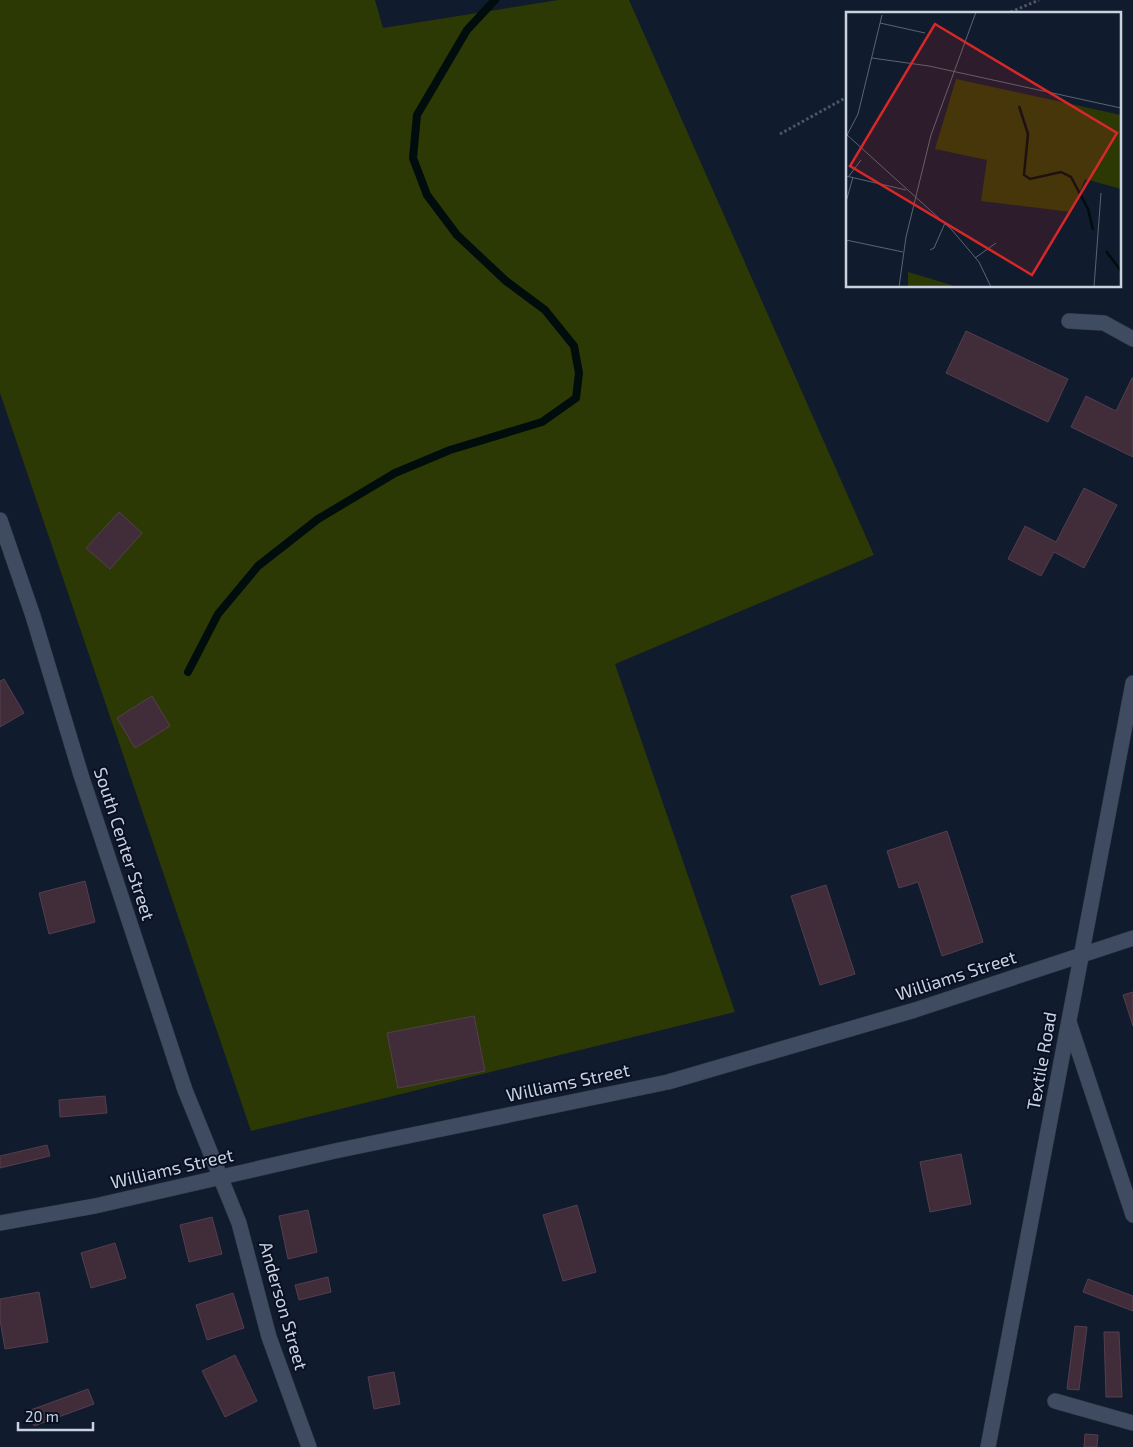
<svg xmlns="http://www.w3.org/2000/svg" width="1133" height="1447" font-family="'Exo 2',sans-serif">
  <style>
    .green { fill: #2d3904 }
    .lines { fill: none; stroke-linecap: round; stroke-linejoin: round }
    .stream { stroke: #010c0d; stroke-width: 8 }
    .building { fill: #412c3a; stroke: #543e4d }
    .minor-casing { stroke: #313645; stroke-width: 16 }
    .path { stroke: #4c5666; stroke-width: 3; stroke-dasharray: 2.5 2.5; stroke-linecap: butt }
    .minor { stroke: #3e4b60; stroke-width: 15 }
    .labels { text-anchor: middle; stroke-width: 4; stroke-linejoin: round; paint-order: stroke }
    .street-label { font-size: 18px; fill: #cad2df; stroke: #081123 }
    .inset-river { fill: none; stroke: #010c0d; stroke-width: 2.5 }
    .inset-road { fill: none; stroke: #5a6474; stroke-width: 1 }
    .view { fill: #d62828; fill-opacity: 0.15; stroke: #d62828; stroke-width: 2.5 }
    .inset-edge { fill: none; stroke: #cad2df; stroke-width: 2.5 }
  </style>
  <rect width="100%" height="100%" fill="#101b2d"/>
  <polygon class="green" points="0,0 375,0 383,28 558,0 629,0 874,555 615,664 735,1012 251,1131 0,393"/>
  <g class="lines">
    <polyline class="stream" points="188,672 218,614 258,566 318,519 395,473 450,450 542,422 576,398 579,373 574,346 545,310 506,281 457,235 427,195 413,158 417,115 467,30 495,0"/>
  </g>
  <g class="building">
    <polygon points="966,331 1068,379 1048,422 946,373"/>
    <polygon points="1132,378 1133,378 1133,457 1071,427 1086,396 1116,411"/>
    <polygon points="1084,488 1117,505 1084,568 1054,552 1041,576 1008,559 1025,526 1056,542"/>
    <polygon points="119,512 142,533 110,569 86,548"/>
    <polygon points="4,679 24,713 0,727 0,681"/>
    <polygon points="152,696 170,726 135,748 117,718"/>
    <polygon points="947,831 983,942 942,956 918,882 899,888 887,851"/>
    <polygon points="85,881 95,922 49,934 39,893"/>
    <polygon points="826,885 855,974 820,985 791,896"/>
    <polygon points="1133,992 1133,1026 1123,995"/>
    <polygon points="474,1016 485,1071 398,1088 387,1033"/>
    <polygon points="105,1096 107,1113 60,1117 59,1100"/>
    <polygon points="47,1145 50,1156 0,1168 0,1156"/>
    <polygon points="961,1154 971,1204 930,1212 920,1162"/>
    <polygon points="577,1205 596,1272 563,1281 543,1215"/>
    <polygon points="308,1210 317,1252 288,1259 279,1216"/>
    <polygon points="212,1217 222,1254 189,1262 180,1225"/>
    <polygon points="115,1243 126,1278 91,1288 81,1253"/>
    <polygon points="328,1277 331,1292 299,1300 295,1285"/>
    <polygon points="1088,1279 1133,1296 1133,1311 1083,1292"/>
    <polygon points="39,1292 48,1342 5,1349 0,1320 0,1299"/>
    <polygon points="233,1293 244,1328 207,1340 196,1305"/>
    <polygon points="1075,1326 1087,1327 1079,1390 1067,1389"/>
    <polygon points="1104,1332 1119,1332 1122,1397 1106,1397"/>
    <polygon points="235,1355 257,1401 225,1417 202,1371"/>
    <polygon points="394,1372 400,1404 374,1409 368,1377"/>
    <polygon points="88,1389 94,1404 34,1426 28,1411"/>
    <polygon points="1085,1434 1098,1435 1097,1447 1084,1447"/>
  </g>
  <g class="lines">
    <defs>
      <g id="minor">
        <polyline points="1069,321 1104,323 1133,339"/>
        <polyline points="0,520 33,616 81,775 185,1090 239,1223 269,1337 309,1447"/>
        <polyline points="1069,1022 1133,1215"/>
        <polyline points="0,1223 95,1206 335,1151 668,1082 915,1010 1133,938"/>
        <polyline points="1055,1401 1133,1423"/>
        <polyline points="988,1447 1133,683"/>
      </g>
    </defs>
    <use href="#minor" class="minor-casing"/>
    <g class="path">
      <polyline points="1006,14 1039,0"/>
      <polyline points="780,134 847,97"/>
    </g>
    <use href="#minor" class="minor"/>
  </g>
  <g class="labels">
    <g class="street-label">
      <text transform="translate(124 844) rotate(72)" y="6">South Center Street</text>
      <text transform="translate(956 976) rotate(-18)" y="6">Williams Street</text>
      <text transform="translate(1042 1061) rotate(-80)" y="6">Textile Road</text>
      <text transform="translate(568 1083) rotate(-12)" y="6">Williams Street</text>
      <text transform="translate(172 1169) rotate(-13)" y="6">Williams Street</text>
      <text transform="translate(283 1306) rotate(74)" y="6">Anderson Street</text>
    </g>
  </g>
  <g transform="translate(846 12)">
    <rect width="275" height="275" fill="#101b2d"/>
    <path d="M110 67 275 103V177L239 167 225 200 135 189 141 148 89 137ZM62 260 112 275H62Z" fill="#2d3904"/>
    <path class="inset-river" d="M173 94 182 122 178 163 184 167 215 160 225 165 242 197 247 218M260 239 275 259"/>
    <path class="inset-road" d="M34 11 79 21M26 46 83 54 275 96M0 122 106 218 133 250 145 275M1 123 12 102 36 3M0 164 60 178M3 164 15 148M0 190 7 165M0 228 57 240M84 238 88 236 99 211M129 246 150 231M53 275 60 225 85 123 130 0M248 275 255 181"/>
    <path class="view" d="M89 12 271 121 186 263 4 154Z"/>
    <rect width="275" height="275" class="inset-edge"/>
  </g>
  <path d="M18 1422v8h75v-8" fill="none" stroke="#cad2df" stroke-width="2.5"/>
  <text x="25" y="1422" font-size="15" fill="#cad2df" stroke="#081123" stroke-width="4" paint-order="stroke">20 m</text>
</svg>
